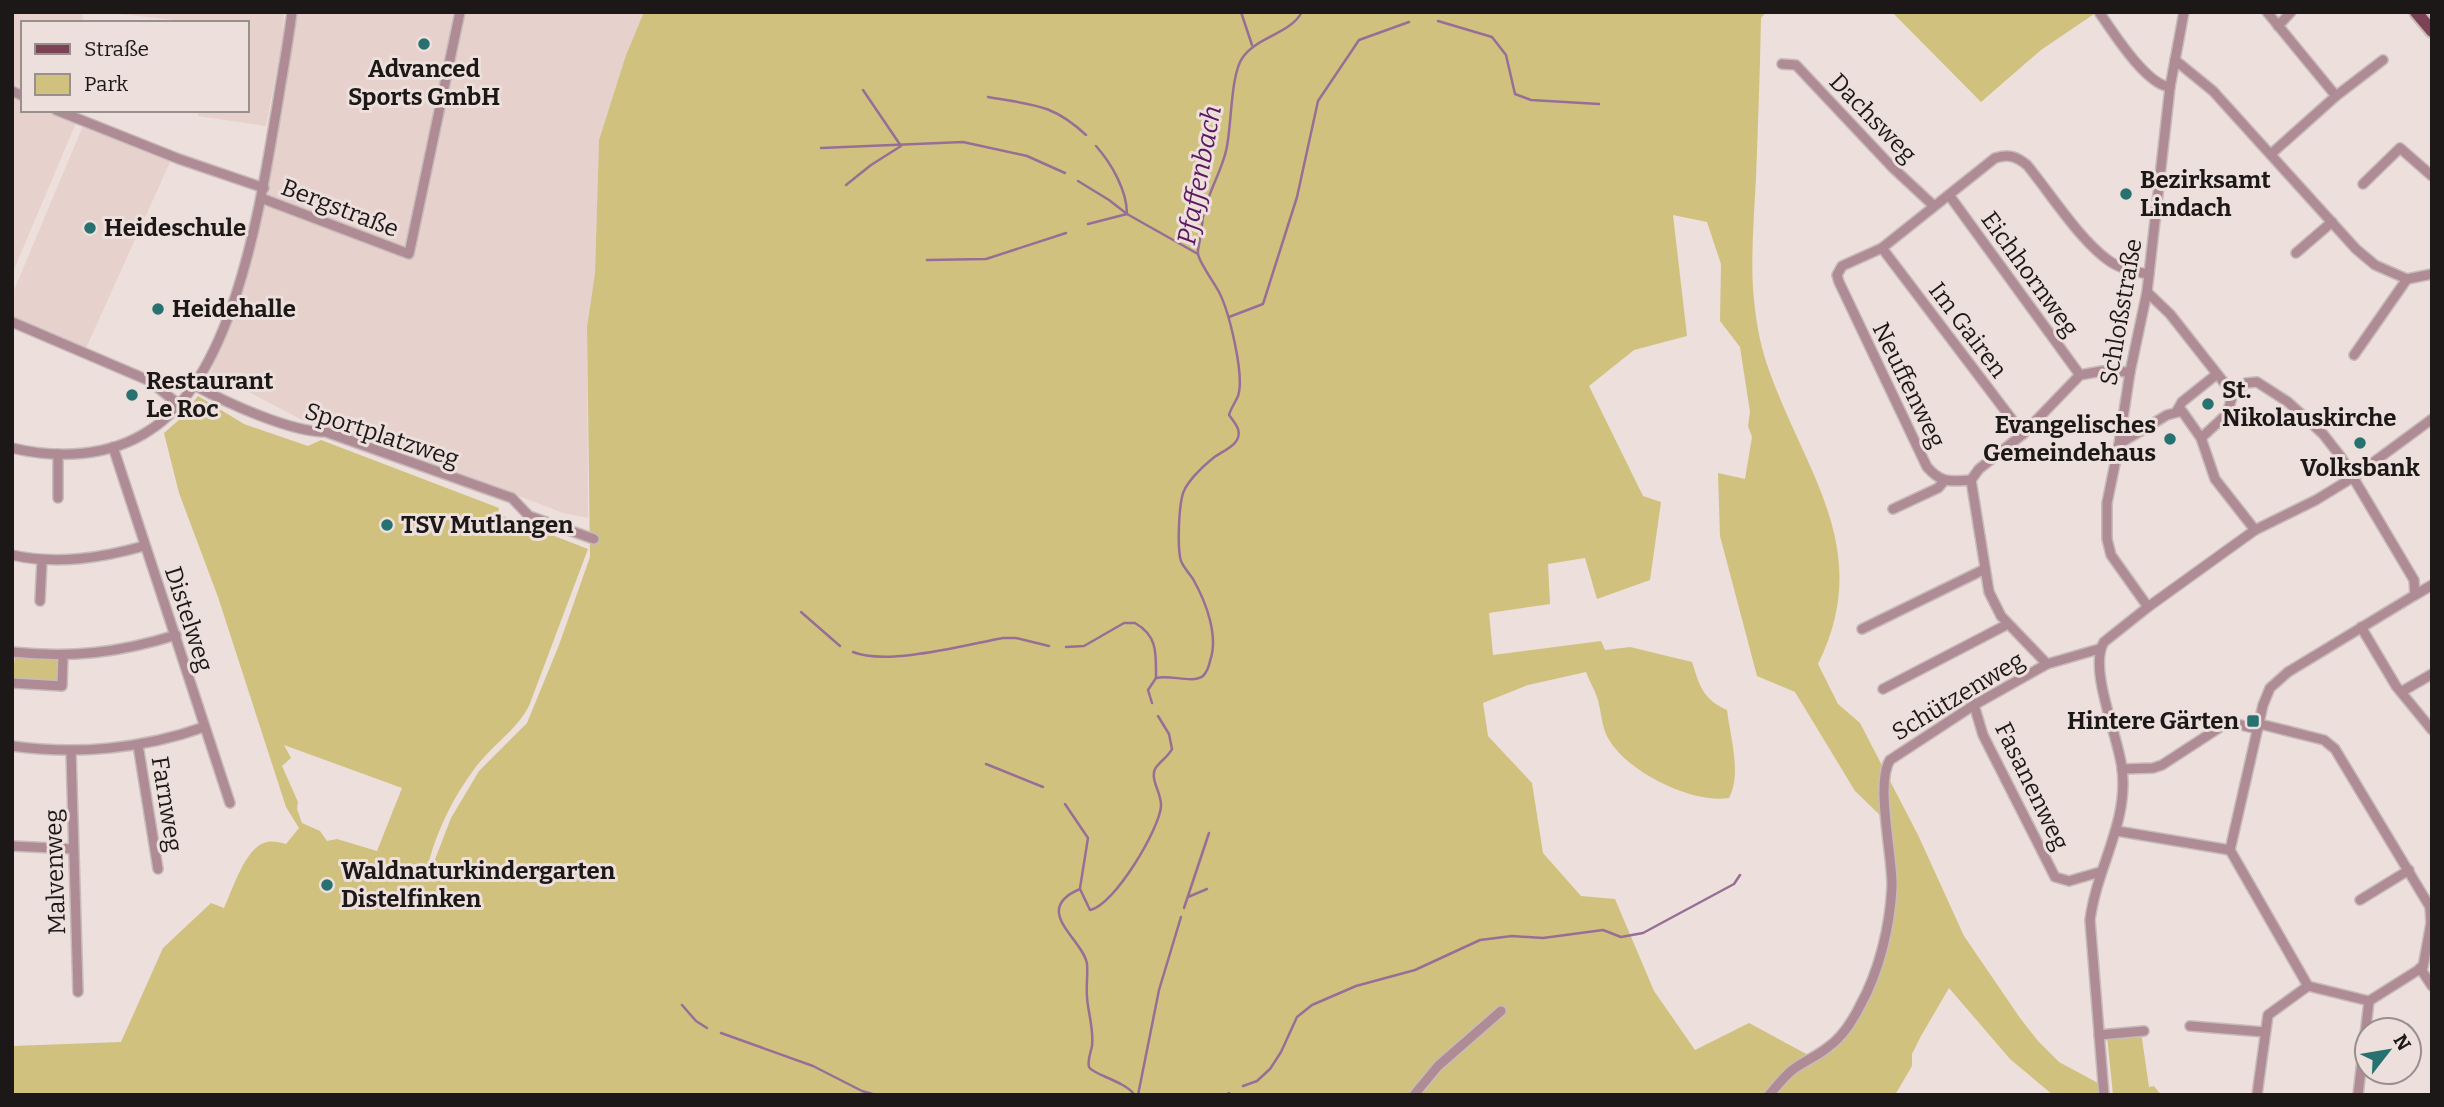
<svg xmlns="http://www.w3.org/2000/svg" width="2444" height="1107" font-family="Bitter,serif">
  <style>
    .built { fill: #e6d1cc }
    .green { fill: #d1c17f; fill-rule: evenodd }
    .lines { fill: none; stroke-linecap: round; stroke-linejoin: round }
    .stream { stroke: #976f96; stroke-width: 2.5 }
    .minor-casing { stroke: #c7bbb9; stroke-width: 12 }
    .major-casing { stroke: #c7bbb9; stroke-width: 16 }
    .minor { stroke: #af8b95; stroke-width: 9 }
    .major { stroke: #7e4257; stroke-width: 12 }
    .poi-dot { fill: #277271; stroke: #ecdfdc; stroke-width: 2.5 }
    .labels { text-anchor: middle; stroke-width: 6; stroke-linejoin: round; paint-order: stroke }
    .poi-label { font-size: 24px; font-weight: bold; fill: #1c1817; stroke: #ecdfdc; text-anchor: start }
    .street-label { font-size: 24px; fill: #1c1817; stroke: #ecdfdc }
    .water-label { font-size: 26px; font-style: italic; fill: #5c185e; stroke: #ecdfdc }
  </style>
  <rect width="100%" height="100%" fill="#ecdfdc"/>
  <g class="built">
    <polygon points="12,12 83,12 82,23 23,23 23,88 12,84"/>
    <polygon points="102,12 284,12 283,37 266,126 198,116 198,110 247,110 247,23 175,23 175,20"/>
    <polygon points="292,12 644,12 626,55 599,140 595,273 587,327 588,518 563,513 426,460 304,421 211,372 219,338 250,243"/>
    <polygon points="12,95 23,100 23,110 47,110 76,123 12,274"/>
    <polygon points="83,126 170,162 86,348 12,318 12,295"/>
  </g>
  <g class="green">
    <path d="M644 12H1766L1761 18C1760 71 1758 124 1756 178 1754 215 1751 252 1753 289 1755 317 1760 347 1770 373 1807 475 1874 551 1818 664L1838 704 1860 723 1918 835 1964 936 2020 1018 2038 1041 2059 1062 2098 1083V1095H2053L2010 1059 1949 988 1921 1036 1912 1054V1066L1895 1095H12V1046L121 1042 163 948 211 903 224 908C232 891 245 849 264 843 271 840 278 842 286 844L299 828 286 807 218 597 179 493 164 433 180 419 198 396 244 424 308 446 321 440 499 508 498 514 588 549 529 706C516 731 491 746 475 768 454 796 438 828 429 861L434 862 451 818 479 771 527 723 559 645 590 557 587 327 595 273 599 140 626 55ZM1673 215 1707 222 1721 264 1720 321 1740 347 1750 412 1748 426 1752 437 1745 479 1718 473 1720 536 1757 676 1795 692 1855 791 1887 822 1890 909 1861 1005 1828 1048 1812 1057 1749 1023 1695 1050 1654 991 1615 899 1581 896 1543 853 1532 783 1488 736 1483 703 1528 685 1586 672C1589 680 1594 689 1597 697 1601 709 1601 722 1606 734 1622 770 1691 804 1729 798 1742 774 1730 736 1727 710 1703 699 1700 687 1692 662L1630 647 1605 650 1601 641 1493 655 1489 613 1550 604 1548 564 1585 558 1597 599 1650 580 1661 502 1643 496 1589 386 1634 350 1687 336ZM284 745 402 788 377 851 337 839 327 841 320 831 302 823 297 809 298 802 282 766 291 758Z"/>
    <polygon points="1892,12 2097,12 2041,50 1981,102"/>
    <polygon points="15,657 59,659 58,681 12,679"/>
    <polygon points="2141,1032 2149,1087 2154,1086 2161,1095 2113,1095 2107,1036"/>
  </g>
  <g class="lines">
    <g class="stream">
      <polyline points="1241,12 1252,45"/>
      <polyline points="1438,21 1492,37 1506,55 1515,94 1531,100 1599,104"/>
      <path d="M988 97C1032 105 1052 103 1086 135"/>
      <polyline points="821,148 963,142 1027,156 1065,173"/>
      <polyline points="1078,181 1109,200 1127,214 1198,254"/>
      <polyline points="846,185 871,165 901,146 863,90"/>
      <path d="M1088 224 1127 214C1127 191 1112 164 1096 146"/>
      <polyline points="927,260 986,259 1066,233"/>
      <polyline points="1229,317 1263,304 1297,197 1318,101 1359,40 1409,22"/>
      <polyline points="801,612 840,646"/>
      <path d="M1066 647 1084 646 1124 623H1135C1158 636 1156 654 1156 678"/>
      <path d="M853 652C887 666 965 645 1003 638H1016L1049 646"/>
      <path d="M1152 703 1148 690 1156 678C1170 674 1192 684 1203 676 1207 672 1209 666 1210 661 1219 636 1206 602 1193 579 1189 573 1184 568 1181 561 1177 548 1179 510 1182 497 1184 484 1202 467 1212 459 1221 451 1243 445 1238 429 1236 424 1232 419 1229 415 1231 408 1235 403 1238 396 1245 376 1229 311 1219 292 1214 282 1200 264 1198 254 1197 250 1200 243 1200 238 1202 230 1202 220 1204 212 1209 191 1221 172 1226 151 1232 127 1230 74 1243 57 1257 37 1290 34 1302 12"/>
      <polyline points="986,764 1043,787"/>
      <polyline points="1065,804 1088,838 1080,888"/>
      <polyline points="1188,897 1207,889"/>
      <polyline points="1184,908 1209,833"/>
      <polyline points="682,1005 696,1021 707,1028"/>
      <polyline points="721,1033 813,1066 862,1091 876,1095"/>
      <polyline points="1243,1086 1257,1081 1270,1069 1281,1052 1297,1017 1312,1005 1356,986 1415,970 1480,940 1512,936 1543,938 1603,930 1621,937 1643,933 1734,884 1740,875"/>
      <path d="M1135 1095C1123 1080 1093 1075 1089 1067 1087 1060 1091 1052 1092 1046 1094 1029 1088 1013 1087 997 1086 986 1088 975 1087 964 1084 940 1030 910 1080 889L1090 910C1114 906 1160 828 1161 806 1162 794 1150 780 1155 769 1159 762 1168 757 1172 749L1169 734 1158 716"/>
      <polyline points="1138,1095 1159,990 1181,917"/>
      <polyline points="1227,1095 1229,1093"/>
    </g>
    <defs>
      <g id="minor">
        <path d="M2099 12C2113 32 2146 85 2170 87"/>
        <polyline points="2267,12 2336,96"/>
        <polyline points="2278,26 2291,12"/>
        <polyline points="2175,60 2213,91 2356,249 2375,265 2407,279 2432,274"/>
        <polyline points="1782,64 1796,65 1892,167 1934,206"/>
        <polyline points="12,91 23,96"/>
        <polyline points="56,110 179,159 264,188"/>
        <polyline points="2271,154 2336,96 2383,60"/>
        <polyline points="2363,184 2400,148 2432,176"/>
        <polyline points="1949,195 2080,375"/>
        <polyline points="261,198 409,254 460,12"/>
        <polyline points="1882,248 2023,434"/>
        <polyline points="2296,253 2332,222"/>
        <polyline points="2147,292 2170,314 2233,394"/>
        <polyline points="12,322 150,381 178,404"/>
        <polyline points="2354,355 2407,279"/>
        <path d="M194 385C227 403 290 432 326 432L512 498 529 516 594 539"/>
        <polyline points="2177,411 2182,402 2217,374"/>
        <polyline points="2201,438 2227,414 2233,394 2246,383 2257,382 2288,402 2323,434 2341,457 2414,580 2415,595 2288,672 2270,688 2263,705 2230,850"/>
        <polyline points="2119,444 2167,415 2182,411 2201,438 2215,479 2255,530"/>
        <polyline points="113,447 230,803"/>
        <path d="M12 448C58 459 110 457 150 430 236 375 261 200 277 107 282 75 288 44 292 12"/>
        <path d="M1971 480C1950 481 1942 484 1927 467L1839 282 1837 275 1842 266 1882 248 1995 158C2009 154 2016 156 2027 165 2050 193 2079 239 2108 260 2120 269 2134 272 2149 274"/>
        <polyline points="58,498 58,454"/>
        <polyline points="1893,509 1938,488 1944,481"/>
        <path d="M12 555C57 565 101 558 144 546"/>
        <polyline points="2415,595 2432,585"/>
        <polyline points="40,601 42,560"/>
        <polyline points="2148,607 2111,555 2107,539 2107,503 2119,444 2130,372 2147,292 2170,87 2184,12"/>
        <polyline points="2361,627 2396,686 2432,730"/>
        <polyline points="1862,629 1985,569"/>
        <path d="M12 652C71 658 119 653 176 635"/>
        <polyline points="2047,664 2001,616 1989,592 1971,480 1979,469 2023,434 2080,375 2102,371 2130,372"/>
        <polyline points="12,683 62,686 63,655"/>
        <polyline points="1883,689 2008,624"/>
        <polyline points="2401,692 2432,674"/>
        <polyline points="1974,705 1983,735 2055,877 2069,881 2100,872"/>
        <polyline points="138,745 158,869"/>
        <path d="M12 746C76 755 143 749 204 727"/>
        <polyline points="71,751 78,992"/>
        <polyline points="2122,769 2153,768 2162,765 2228,722 2258,729"/>
        <polyline points="2117,831 2230,850"/>
        <polyline points="12,846 73,849"/>
        <polyline points="2230,850 2308,986 2369,1001 2423,967 2431,923 2430,907 2335,749 2324,740 2260,724"/>
        <polyline points="2360,900 2409,870"/>
        <polyline points="2420,968 2432,986"/>
        <polyline points="2190,1026 2264,1032"/>
        <polyline points="2099,1035 2144,1031"/>
        <polyline points="1414,1095 1438,1066 1501,1011"/>
        <path d="M1769 1095C1776 1087 1783 1078 1791 1071 1802 1062 1816 1057 1827 1048 1842 1038 1852 1022 1860 1006 1879 972 1890 927 1892 887 1893 857 1875 783 1890 760L1974 705 2047 664 2099 649"/>
        <path d="M2104 1095 2090 920C2097 866 2129 822 2122 768 2118 736 2088 668 2104 642L2148 607 2255 530 2316 500 2352 478 2432 419"/>
        <polyline points="2257,1095 2268,1015 2308,986"/>
        <polyline points="2358,1095 2369,1001"/>
      </g>
      <polyline id="major" points="2416,12 2432,31"/>
    </defs>
    <use href="#minor" class="minor-casing"/>
    <use href="#major" class="major-casing"/>
    <use href="#minor" class="minor"/>
    <use href="#major" class="major"/>
  </g>
  <g class="poi-dot">
    <circle cx="424" cy="44" r="7"/>
    <circle cx="2126" cy="194" r="7"/>
    <circle cx="90" cy="228" r="7"/>
    <circle cx="158" cy="309" r="7"/>
    <circle cx="132" cy="395" r="7"/>
    <circle cx="2208" cy="404" r="7"/>
    <circle cx="2170" cy="439" r="7"/>
    <circle cx="2360" cy="443" r="7"/>
    <circle cx="387" cy="525" r="7"/>
    <rect x="2246" y="714" width="14" height="14" rx="3.5"/>
    <circle cx="327" cy="885" r="7"/>
  </g>
  <g class="labels">
    <g class="poi-label">
      <text x="424" y="77" text-anchor="middle">Advanced<tspan x="424" dy="28">Sports GmbH</tspan></text>
      <text x="2140" y="188">Bezirksamt<tspan x="2140" dy="28">Lindach</tspan></text>
      <text x="104" y="236">Heideschule</text>
      <text x="172" y="317">Heidehalle</text>
      <text x="146" y="389">Restaurant<tspan x="146" dy="28">Le Roc</tspan></text>
      <text x="2222" y="398">St.<tspan x="2222" dy="28">Nikolauskirche</tspan></text>
      <text x="2156" y="433" text-anchor="end">Evangelisches<tspan x="2156" dy="28">Gemeindehaus</tspan></text>
      <text x="2360" y="476" text-anchor="middle">Volksbank</text>
      <text x="401" y="533">TSV Mutlangen</text>
      <text x="2239" y="729" text-anchor="end">Hintere Gärten</text>
      <text x="341" y="879">Waldnaturkindergarten<tspan x="341" dy="28">Distelfinken</tspan></text>
    </g>
    <g class="street-label">
      <text transform="translate(1873 118) rotate(46)" y="8">Dachsweg</text>
      <text transform="translate(340 208) rotate(21)" y="8">Bergstraße</text>
      <text transform="translate(2030 274) rotate(54)" y="8">Eichhornweg</text>
      <text transform="translate(2121 312) rotate(-80)" y="8">Schloßstraße</text>
      <text transform="translate(1968 330) rotate(53)" y="8">Im Gairen</text>
      <text transform="translate(1909 385) rotate(64)" y="8">Neuffenweg</text>
      <text transform="translate(382 435) rotate(18)" y="8">Sportplatzweg</text>
      <text transform="translate(189 619) rotate(72)" y="8">Distelweg</text>
      <text transform="translate(1958 696) rotate(-31)" y="8">Schützenweg</text>
      <text transform="translate(2032 786) rotate(64)" y="8">Fasanenweg</text>
      <text transform="translate(167 804) rotate(81)" y="8">Farnweg</text>
      <text transform="translate(55 872) rotate(-92)" y="8">Malvenweg</text>
    </g>
    <g class="water-label">
      <text transform="translate(1199 175) rotate(-79)" y="9">Pfaffenbach</text>
    </g>
  </g>
  <rect width="2444" height="1107" fill="none" stroke="#1c1817" stroke-width="28"/>
  <rect x="21" y="21" width="228" height="91" fill="#ecdfdc" stroke="#998f8d" stroke-width="2"/>
  <rect x="35" y="44" width="35" height="10" fill="#7e4257" stroke="#998f8d" stroke-width="2"/>
  <text x="84" y="56" font-size="21" fill="#1c1817">Straße</text>
  <rect x="35" y="74" width="35" height="21" fill="#d1c17f" stroke="#998f8d" stroke-width="2"/>
  <text x="84" y="91" font-size="21" fill="#1c1817">Park</text>
  <g transform="translate(2388 1051) rotate(59)"><circle r="33" fill="#ecdfdc" stroke="#998f8d" stroke-width="2"/>
  <path d="M0-5L12 26L0 18L-12 26Z" fill="#277271"/>
  <text y="-10" font-size="19" font-weight="bold" text-anchor="middle" fill="#1c1817">N</text>
  </g>
</svg>
